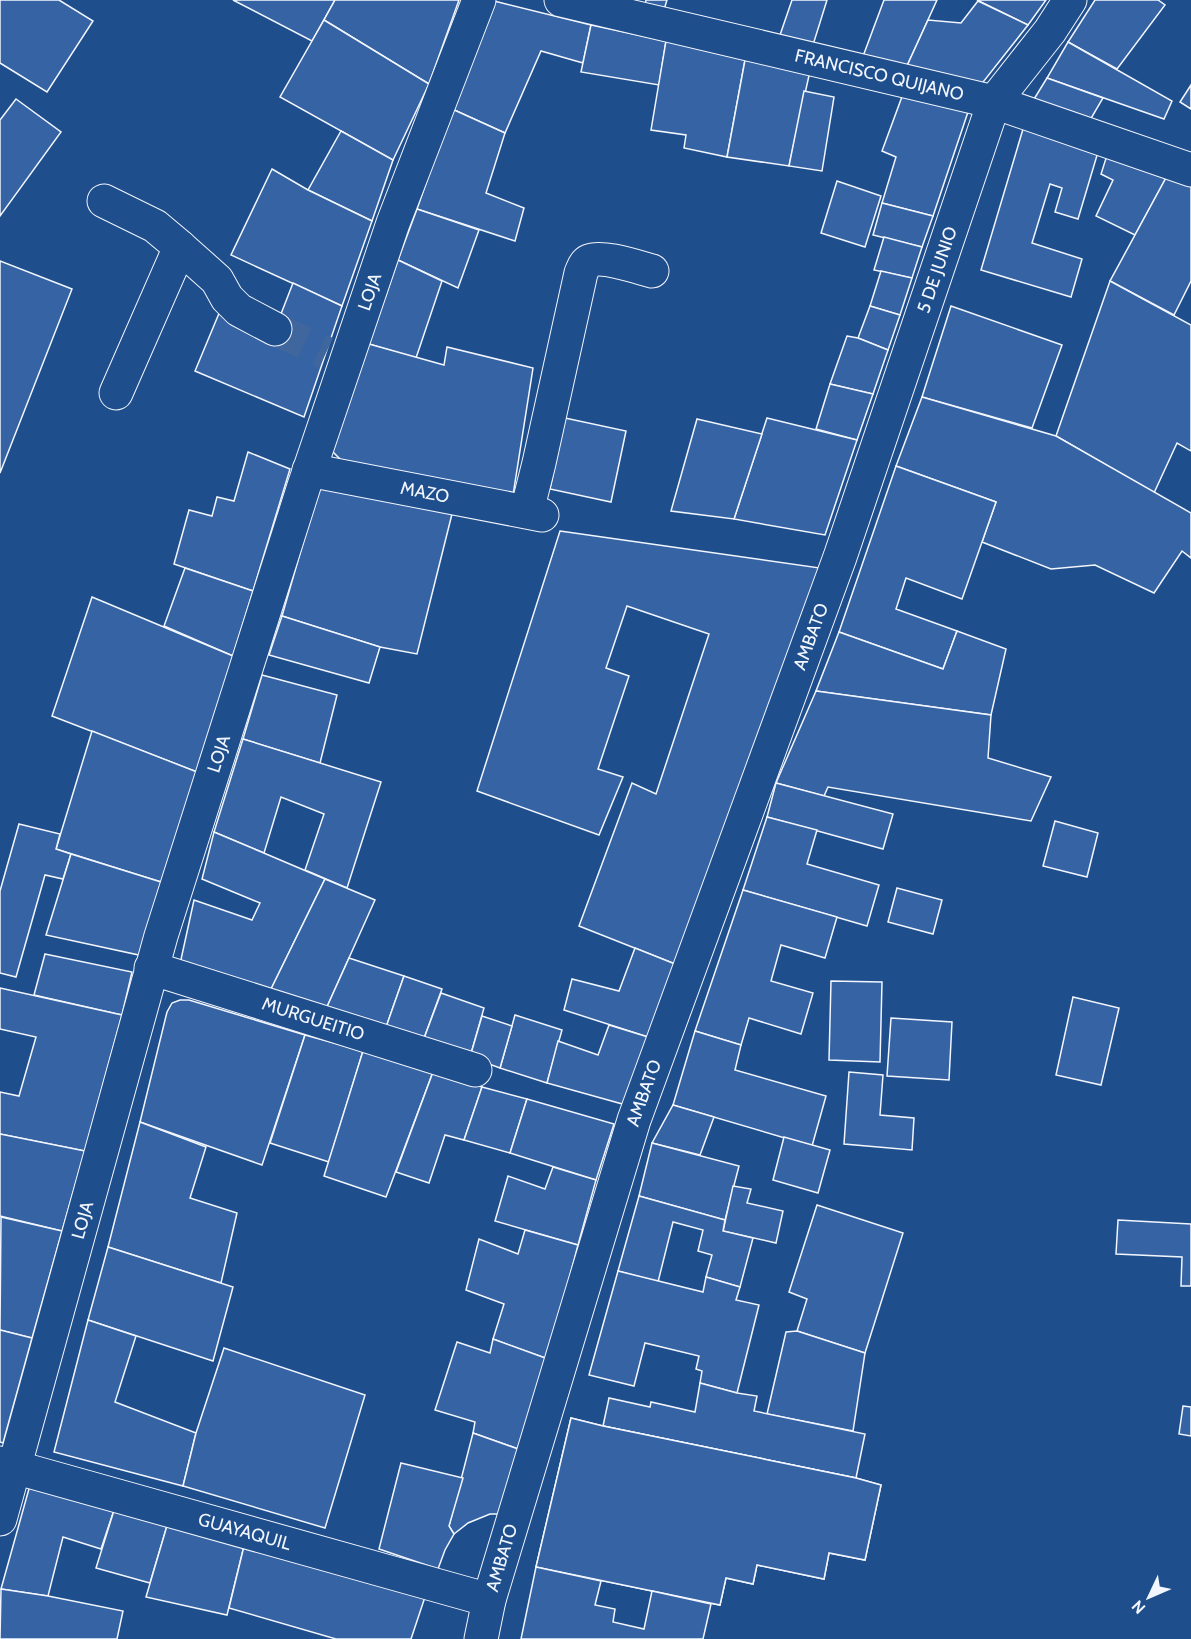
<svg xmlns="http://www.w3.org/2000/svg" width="1191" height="1639" font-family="Cabin,sans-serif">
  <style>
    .building { fill: #3563a3; stroke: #f2f6ff; stroke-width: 1.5; fill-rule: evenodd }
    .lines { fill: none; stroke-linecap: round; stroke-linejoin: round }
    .minor-tunnel { stroke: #3f679d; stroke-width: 33; stroke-dasharray: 33 16; stroke-linecap: butt }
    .minor-casing { stroke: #f2f6ff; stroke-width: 35 }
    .minor { stroke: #1f4e8c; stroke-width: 33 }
    .labels { text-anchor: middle; stroke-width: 4.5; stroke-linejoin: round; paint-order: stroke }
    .street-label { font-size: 18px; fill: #f2f6ff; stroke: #1f4e8c }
  </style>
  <rect width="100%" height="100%" fill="#1f4e8c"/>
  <g class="building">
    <polygon points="0,0 59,0 93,21 47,92 0,63"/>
    <polygon points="233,0 335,0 312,41"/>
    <polygon points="335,0 459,0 429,84 324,20"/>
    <polygon points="646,0 667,0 663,13 644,8"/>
    <polygon points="792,0 827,0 813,45 779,38"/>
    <polygon points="884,0 937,0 906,68 862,59"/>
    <polygon points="977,0 1046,0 1028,25"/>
    <polygon points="1095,0 1158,0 1165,5 1117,69 1068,42"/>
    <polygon points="494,1 591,25 583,63 541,51 505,133 452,109"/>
    <polygon points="978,1 1028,25 980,86 906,68 928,20 961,23"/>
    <polygon points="324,20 429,84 393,160 280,97"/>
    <polygon points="591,25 666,41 659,85 581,72"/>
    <polygon points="666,41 745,60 727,157 684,148 686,135 651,130"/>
    <polygon points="1068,42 1172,101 1164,119 1047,78"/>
    <polygon points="745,60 810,71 789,166 727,157"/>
    <polygon points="1047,78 1103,98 1086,127 1031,104"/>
    <polygon points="1191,85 1191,109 1180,102"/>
    <polygon points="804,91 834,97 822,171 789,166"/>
    <polygon points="903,94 969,109 933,216 882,203 896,157 882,151"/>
    <polygon points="16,99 61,132 0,216 0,120"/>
    <polygon points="452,109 505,133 486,193 524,208 515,241 417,209"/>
    <polygon points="1023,129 1098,152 1078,219 1055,212 1062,188 1050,184 1032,243 1082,259 1071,297 981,270"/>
    <polygon points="341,131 393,160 372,221 308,190"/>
    <polygon points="1109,149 1167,176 1135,235 1096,216 1113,180 1101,174"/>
    <polygon points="272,169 308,190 372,221 342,306 231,255"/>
    <polygon points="1167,176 1191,187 1191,281 1174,315 1110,281"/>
    <polygon points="837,181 881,196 865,247 821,233"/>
    <polygon points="882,203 933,216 922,247 873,235"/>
    <polygon points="417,209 479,230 458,288 398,260"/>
    <polygon points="884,237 922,247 912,278 874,270"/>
    <polygon points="398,260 442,281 416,358 369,344"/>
    <polygon points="0,261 72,289 0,473"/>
    <polygon points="881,271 912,278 900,315 870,306"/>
    <polygon points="1110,281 1191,325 1191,451 1177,443 1154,493 1056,436"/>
    <polygon points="293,283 342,306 304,417 195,371 220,311 272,337"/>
    <polygon points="870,306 900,315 888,350 858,338"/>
    <polygon points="951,306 1062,345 1032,428 922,397"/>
    <polygon points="847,336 858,338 888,350 873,394 830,384"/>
    <polygon points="369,344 444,365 447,347 533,368 513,495 342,461 332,451"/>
    <polygon points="830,384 873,394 857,440 816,429"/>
    <polygon points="922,397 1056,436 1191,513 1191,558 1182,551 1154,593 1095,565 1051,569 982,542 996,502 896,466"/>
    <polygon points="565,418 626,431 611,502 550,489"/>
    <polygon points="767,418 857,440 825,535 734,519"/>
    <polygon points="697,419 762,434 734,519 671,511"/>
    <polygon points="248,452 290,469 253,591 174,564 189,510 212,516 217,497 234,501"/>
    <polygon points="896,466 996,502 962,599 906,578 896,609 957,631 943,669 839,632"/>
    <polygon points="320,484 453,510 417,654 380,647 282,616"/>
    <polygon points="560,531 820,568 675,964 579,926 632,783 656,794 709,634 627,606 606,668 629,676 598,769 623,777 599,835 477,791"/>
    <polygon points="185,568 253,591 233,656 164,626"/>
    <polygon points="92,597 233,656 197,772 52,716"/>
    <polygon points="282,616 380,647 369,683 269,655"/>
    <polygon points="957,631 1006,649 991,715 816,691 839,632 943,669"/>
    <polygon points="262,675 337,695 320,763 243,739"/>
    <polygon points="816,691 991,715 988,758 1051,777 1031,821 828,787 824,796 776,783"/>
    <polygon points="92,731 197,772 161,882 56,849"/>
    <polygon points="243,739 381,782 347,888 305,870 324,814 281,797 264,853 214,832"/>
    <polygon points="776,783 893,814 883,849 767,817"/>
    <polygon points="767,817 817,830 807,864 879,885 867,926 743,890"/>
    <polygon points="1055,821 1098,833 1087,877 1043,866"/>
    <polygon points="19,824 60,834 56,849 71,854 63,879 45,875 16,977 0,973 0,891"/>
    <polygon points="214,832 325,879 271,989 180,964 194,900 252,920 260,903 202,879"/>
    <polygon points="71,854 161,882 139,955 46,935"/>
    <polygon points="325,879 375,900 326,1009 271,989"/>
    <polygon points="897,888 942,900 933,934 888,922"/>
    <polygon points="743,890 837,917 825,958 781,945 771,981 813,993 801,1034 749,1018 741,1045 695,1031"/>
    <polygon points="635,948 675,964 648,1037 564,1010 572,979 619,991"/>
    <polygon points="45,954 132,972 122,1015 34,995"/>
    <polygon points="349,958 404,976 385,1030 326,1009"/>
    <polygon points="404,976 442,989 423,1041 385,1030"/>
    <polygon points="831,981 882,982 880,1062 829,1060"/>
    <polygon points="0,988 122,1015 85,1151 0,1134 0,1092 19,1096 36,1037 0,1029"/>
    <polygon points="441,993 484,1008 470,1057 423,1041"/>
    <polygon points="1073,997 1119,1008 1101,1085 1056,1075"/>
    <polygon points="180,1000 189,1000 305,1035 262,1165 140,1122 167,1012 172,1003"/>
    <polygon points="515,1015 562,1030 547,1083 500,1068"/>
    <polygon points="482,1016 512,1026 500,1068 470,1057"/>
    <polygon points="891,1018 952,1022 949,1080 887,1076"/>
    <polygon points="609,1025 648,1037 626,1105 547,1083 558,1041 598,1055"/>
    <polygon points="695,1031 741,1045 735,1070 826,1096 812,1146 673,1105"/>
    <polygon points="305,1035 363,1051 329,1162 270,1143"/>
    <polygon points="363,1051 433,1072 386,1197 324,1176"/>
    <polygon points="433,1072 482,1087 464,1140 445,1135 429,1183 396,1172"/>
    <polygon points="849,1072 883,1075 880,1115 914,1118 912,1150 844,1144"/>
    <polygon points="482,1087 527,1099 510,1153 464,1140"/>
    <polygon points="527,1099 614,1124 596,1180 510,1153"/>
    <polygon points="673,1105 714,1117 700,1155 652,1143"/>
    <polygon points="140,1122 206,1147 190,1198 237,1213 221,1283 108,1247"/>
    <polygon points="0,1134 85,1151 62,1231 0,1216"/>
    <polygon points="784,1137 830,1150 818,1193 773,1180"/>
    <polygon points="652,1143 739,1166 725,1220 639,1196"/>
    <polygon points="553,1167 596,1180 578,1245 495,1221 508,1176 545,1189"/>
    <polygon points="733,1186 751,1189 747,1203 783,1211 776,1243 723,1231"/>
    <polygon points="639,1196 725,1220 723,1231 753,1238 740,1287 706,1277 712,1255 698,1251 703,1230 673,1222 658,1282 618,1271"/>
    <polygon points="817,1205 903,1233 865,1353 797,1331 807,1299 789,1292"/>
    <polygon points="1,1217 62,1231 32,1338 0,1330"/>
    <polygon points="1118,1220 1191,1224 1191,1286 1181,1286 1182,1257 1116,1254"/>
    <polygon points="525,1230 578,1245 548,1359 493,1339 504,1304 466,1290 479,1239 518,1254"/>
    <polygon points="108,1247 233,1287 213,1361 88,1320"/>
    <polygon points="618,1271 703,1292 706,1277 740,1287 736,1300 759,1305 737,1393 700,1383 702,1371 696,1369 699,1356 645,1343 634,1386 589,1375"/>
    <polygon points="88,1320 136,1336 115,1402 196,1433 183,1486 54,1452"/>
    <polygon points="0,1330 32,1338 3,1443 0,1442"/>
    <polygon points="797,1331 865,1353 853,1431 767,1414 786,1332"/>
    <polygon points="493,1339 548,1359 521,1450 473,1433 475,1422 435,1410 457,1342 490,1353"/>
    <polygon points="224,1348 365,1395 325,1528 183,1486 196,1433"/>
    <polygon points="700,1383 737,1393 757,1396 754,1411 865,1434 856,1478 603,1426 609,1398 650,1407 651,1402 695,1412"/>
    <polygon points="1183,1406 1191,1407 1191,1436 1179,1434"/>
    <path d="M571 1418 603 1426 856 1478 881 1485 865 1560 829 1553 824 1579 757 1565 753 1584 726 1578 720 1605 536 1567ZM619 1470 656 1480 652 1491 616 1482ZM721 1472 742 1478 734 1508 713 1502ZM584 1529 616 1534 613 1548 582 1543ZM693 1532 708 1536 699 1568 684 1563Z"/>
    <polygon points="571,1418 603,1426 856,1478 881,1485 865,1560 829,1553 824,1579 757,1565 753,1584 726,1578 720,1605 536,1567"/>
    <polygon points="473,1433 521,1450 501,1514 490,1514 468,1523 454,1534 449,1526"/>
    <polygon points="401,1463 463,1478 449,1526 454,1534 445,1550 438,1569 379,1549"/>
    <polygon points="32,1478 116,1504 101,1549 63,1537 48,1596 1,1589"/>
    <polygon points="116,1504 169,1519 150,1583 96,1568"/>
    <polygon points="169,1519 245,1542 227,1615 146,1597"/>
    <polygon points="245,1542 425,1597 411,1639 336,1639 229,1608"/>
    <polygon points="536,1567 601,1581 595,1605 615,1609 613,1622 644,1629 652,1591 711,1604 703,1639 521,1639"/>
    <polygon points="1,1589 48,1596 123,1611 117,1639 0,1639"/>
  </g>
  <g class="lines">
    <polyline class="minor-tunnel" points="275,329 326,353"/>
    <defs>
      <g id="minor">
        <path id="s1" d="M561 0 994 102 1191 170"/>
        <polyline points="104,201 155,226 180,247 217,280 227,298 239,310 275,329"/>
        <polyline points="116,393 180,247"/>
        <path id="s2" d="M309 470 542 515"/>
        <path d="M527 511 539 463 581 273C583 269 584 263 589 261 602 255 637 267 652 271"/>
        <path id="s3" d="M151 968 475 1070"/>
        <path id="s4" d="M0 1463 489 1600"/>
        <path id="s5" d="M0 1519 161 936 304 486 393 223 479 0"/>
        <path id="s6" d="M481 1639 489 1600 634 1120 840 557 994 102 1050 31 1070 0"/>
      </g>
    </defs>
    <use href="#minor" class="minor-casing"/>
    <use href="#minor" class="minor"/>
  </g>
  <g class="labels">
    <g class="street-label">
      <text dy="6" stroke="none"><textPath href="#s1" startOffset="327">FRANCISCO QUIJANO</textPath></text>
      <text dy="6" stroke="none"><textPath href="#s6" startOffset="1444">5 DE JUNIO</textPath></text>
      <text dy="6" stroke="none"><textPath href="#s5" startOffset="1282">LOJA</textPath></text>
      <text dy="6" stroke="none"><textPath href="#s2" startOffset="118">MAZO</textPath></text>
      <text dy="6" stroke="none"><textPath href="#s6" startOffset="1056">AMBATO</textPath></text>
      <text dy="6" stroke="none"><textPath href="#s5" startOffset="796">LOJA</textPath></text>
      <text dy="6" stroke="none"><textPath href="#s3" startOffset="170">MURGUEITIO</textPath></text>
      <text dy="6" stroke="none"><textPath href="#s6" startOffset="570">AMBATO</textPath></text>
      <text dy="6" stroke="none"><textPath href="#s5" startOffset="310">LOJA</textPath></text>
      <text dy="6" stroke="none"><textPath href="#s4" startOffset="254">GUAYAQUIL</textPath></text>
      <text dy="6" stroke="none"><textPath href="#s6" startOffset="84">AMBATO</textPath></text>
    </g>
  </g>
  <g transform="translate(1149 1597) rotate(226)" stroke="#1f4e8c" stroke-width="4.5" paint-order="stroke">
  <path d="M0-4.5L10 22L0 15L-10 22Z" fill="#f2f6ff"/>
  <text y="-9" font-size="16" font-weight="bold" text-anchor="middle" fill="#f2f6ff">N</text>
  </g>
</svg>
